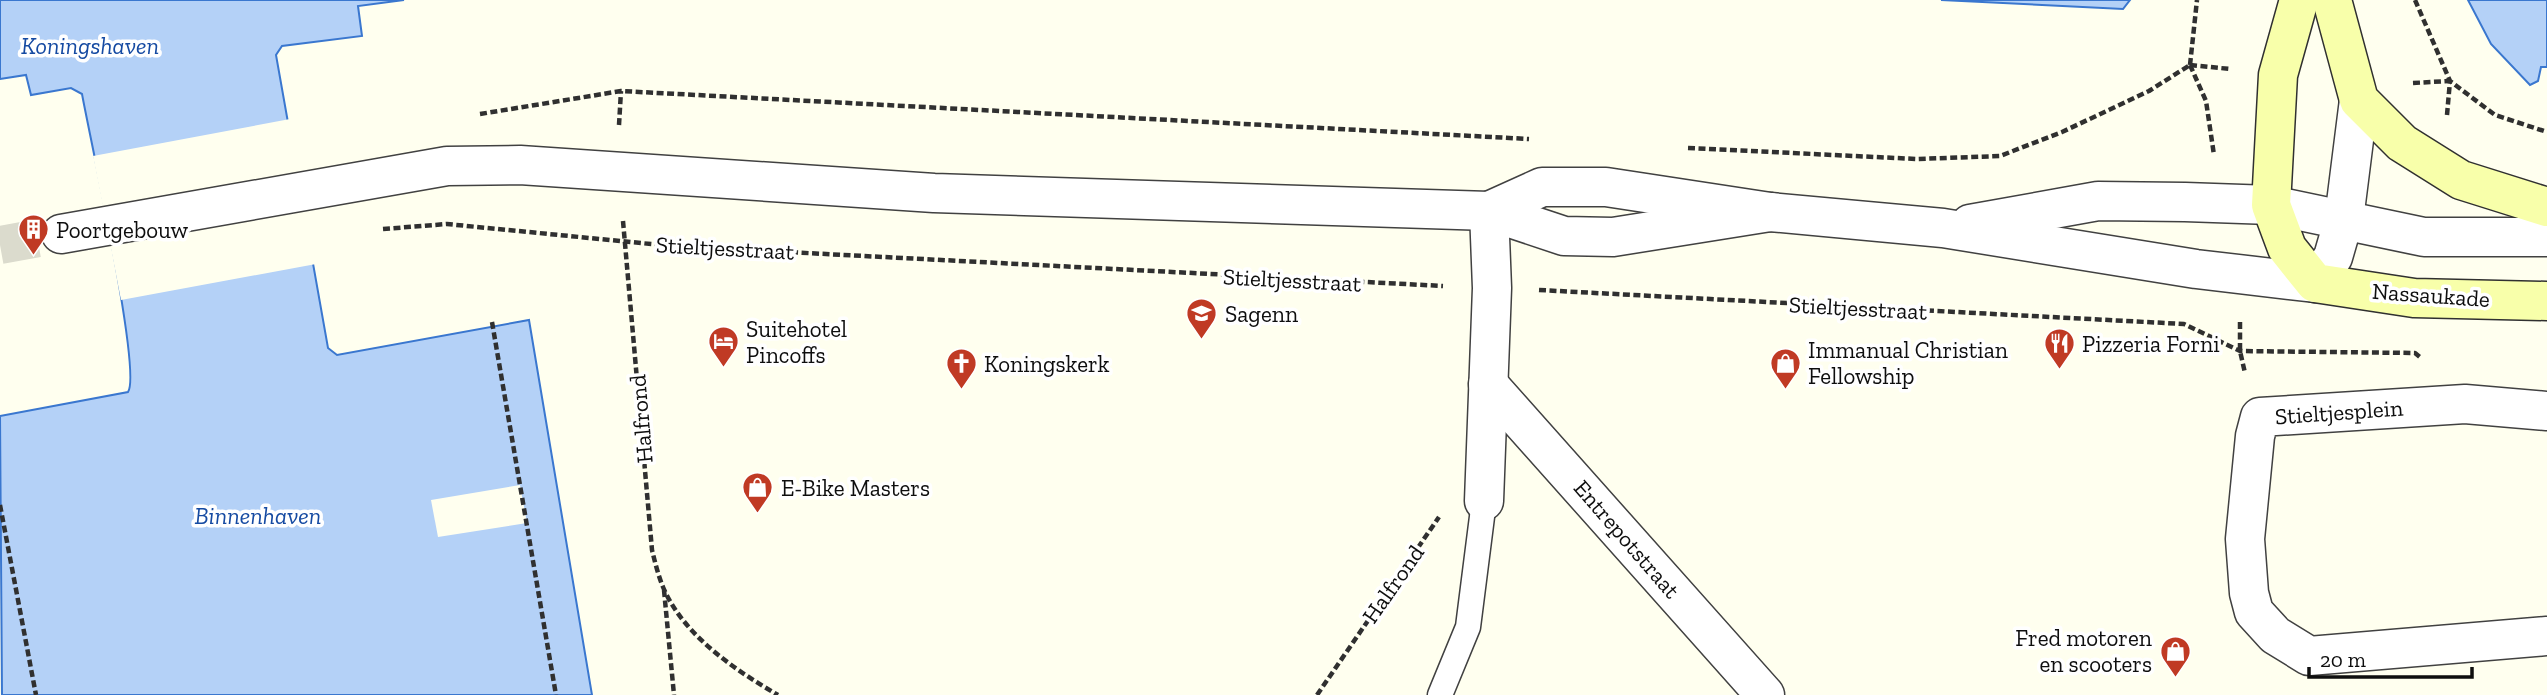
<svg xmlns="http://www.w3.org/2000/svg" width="2547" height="695" font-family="'Zilla Slab',serif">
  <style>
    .water { fill: #b4d1f7; stroke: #3a77cf; stroke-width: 2 }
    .pier { fill: #ffffef }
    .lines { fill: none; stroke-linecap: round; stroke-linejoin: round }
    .tertiary-tunnel { stroke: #dbdbcd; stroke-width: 38; stroke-dasharray: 38 19; stroke-linecap: butt }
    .service-casing { stroke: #414141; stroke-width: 27 }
    .minor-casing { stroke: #414141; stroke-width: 41 }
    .tertiary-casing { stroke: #414141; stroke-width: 41 }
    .secondary-casing { stroke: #303030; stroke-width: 41 }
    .path { stroke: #303030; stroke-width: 4.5; stroke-dasharray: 7 3.5; stroke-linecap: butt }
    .service { stroke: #fff; stroke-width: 24 }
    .minor { stroke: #fff; stroke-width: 38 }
    .tertiary { stroke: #fff; stroke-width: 38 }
    .secondary { stroke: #f8ffaa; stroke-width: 38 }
    .labels { text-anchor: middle; stroke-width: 7; stroke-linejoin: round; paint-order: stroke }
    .poi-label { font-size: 23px; fill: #0e0e0e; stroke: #fff; text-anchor: start }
    .street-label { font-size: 23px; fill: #0e0e0e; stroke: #fff }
    .water-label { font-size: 24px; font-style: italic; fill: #154aa2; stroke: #fff }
  </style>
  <rect width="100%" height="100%" fill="#ffffef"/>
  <g class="water">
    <path d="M0 0H404L358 6 362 36 282 46 276 55 328 348 337 355 529 320 592 695H2L0 416 128 392C142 373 89 133 82 94L71 88 31 95 26 75 0 79Z"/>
    <polygon points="1941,0 2130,0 2123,9"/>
    <polygon points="2468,0 2547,0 2547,67 2541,67 2538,81 2530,85 2491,44"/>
  </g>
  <g class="pier">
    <polygon points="290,119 316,264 121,300 93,156"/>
    <polygon points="520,485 527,523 438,537 431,500"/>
  </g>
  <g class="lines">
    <polyline class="tertiary-tunnel" points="0,245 61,234"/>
    <defs>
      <polyline id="service" points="1440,695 1468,627 1484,501"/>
      <g id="minor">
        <polyline points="1488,384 1765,695"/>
        <polyline points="2547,411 2465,404 2260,417 2255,436 2245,539 2249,593 2254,612 2275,635 2309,656 2547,636"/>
        <polyline points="1484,501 1492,288 1489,211"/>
      </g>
      <g id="tertiary">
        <polyline points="1489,211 1542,187 1606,187 1770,212 1943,228 2196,269 2315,283 2333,257 2344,219 2359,100"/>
        <polyline points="1970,224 2098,201 2185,202 2271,205 2424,237 2547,237"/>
        <polyline points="61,234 447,166 520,165 934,193 1489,211 1564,236 1613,237 1770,212"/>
      </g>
      <g id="secondary">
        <polyline points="2299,0 2278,75 2271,205 2287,248 2315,283 2414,298 2547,301"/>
        <polyline points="2332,0 2359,100 2402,143 2461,180 2547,207"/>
      </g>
    </defs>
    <use href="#service" class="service-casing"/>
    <use href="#minor" class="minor-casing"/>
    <use href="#tertiary" class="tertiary-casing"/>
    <use href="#secondary" class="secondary-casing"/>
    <g class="path">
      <polyline points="2415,0 2450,81 2495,115 2547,132"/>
      <polyline points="2190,65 2206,101 2214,155"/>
      <polyline points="2190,65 2230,69"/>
      <polyline points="2190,65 2197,0"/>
      <polyline points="2413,83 2450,81"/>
      <polyline points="480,114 621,91 1529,139"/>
      <polyline points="2447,115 2450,81"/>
      <polyline points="619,125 621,91"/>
      <polyline points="1688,148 1917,159 2000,156 2062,132 2149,91 2190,65"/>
      <path d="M623 221 652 550C655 562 658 575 663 587 683 635 735 670 778 695"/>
      <polyline points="383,229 447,224 671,246 1443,286"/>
      <polyline points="1539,290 2184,324 2240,351 2415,353 2421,358"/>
      <polyline points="492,322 556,695"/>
      <polyline points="2240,322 2240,351 2245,373"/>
      <polyline points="0,505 36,695"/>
      <polyline points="664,590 674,695"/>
      <polyline points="1317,695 1439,517"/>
    </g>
    <use href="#service" class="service"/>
    <use href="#minor" class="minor"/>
    <use href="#tertiary" class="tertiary"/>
    <use href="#secondary" class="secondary"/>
  </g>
  <defs>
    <symbol id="building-pin" viewBox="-11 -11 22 30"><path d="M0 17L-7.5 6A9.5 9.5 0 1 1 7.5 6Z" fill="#c03a24" stroke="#fff"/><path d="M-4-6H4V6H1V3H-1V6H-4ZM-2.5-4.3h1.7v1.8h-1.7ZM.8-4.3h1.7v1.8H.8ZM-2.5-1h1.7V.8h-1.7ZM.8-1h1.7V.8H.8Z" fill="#fff"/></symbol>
    <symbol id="school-pin" viewBox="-11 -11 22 30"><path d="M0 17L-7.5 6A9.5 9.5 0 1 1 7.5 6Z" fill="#c03a24" stroke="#fff"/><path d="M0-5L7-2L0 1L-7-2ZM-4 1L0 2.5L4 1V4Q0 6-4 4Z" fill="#fff"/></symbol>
    <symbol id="hotel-pin" viewBox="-11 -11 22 30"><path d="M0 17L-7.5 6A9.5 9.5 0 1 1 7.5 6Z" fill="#c03a24" stroke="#fff"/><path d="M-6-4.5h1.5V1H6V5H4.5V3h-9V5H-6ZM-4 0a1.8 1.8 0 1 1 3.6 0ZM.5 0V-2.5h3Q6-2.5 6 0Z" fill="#fff"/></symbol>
    <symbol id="restaurant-pin" viewBox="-11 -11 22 30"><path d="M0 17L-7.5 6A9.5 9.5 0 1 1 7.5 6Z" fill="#c03a24" stroke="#fff"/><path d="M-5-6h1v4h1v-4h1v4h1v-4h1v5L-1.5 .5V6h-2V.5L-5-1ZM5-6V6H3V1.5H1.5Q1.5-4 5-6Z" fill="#fff"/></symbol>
    <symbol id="shop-pin" viewBox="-11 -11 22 30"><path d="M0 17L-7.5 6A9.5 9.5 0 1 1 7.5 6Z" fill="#c03a24" stroke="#fff"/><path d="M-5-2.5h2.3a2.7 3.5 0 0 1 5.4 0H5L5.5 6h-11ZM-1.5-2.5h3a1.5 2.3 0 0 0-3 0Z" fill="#fff"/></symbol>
    <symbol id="church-pin" viewBox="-11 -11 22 30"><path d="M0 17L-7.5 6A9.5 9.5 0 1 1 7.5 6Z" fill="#c03a24" stroke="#fff"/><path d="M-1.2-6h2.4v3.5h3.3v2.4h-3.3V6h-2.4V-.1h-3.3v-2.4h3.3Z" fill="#fff"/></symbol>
  </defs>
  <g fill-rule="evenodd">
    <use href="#building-pin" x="16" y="212" width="35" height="47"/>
    <use href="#school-pin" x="1184" y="296" width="35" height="47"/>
    <use href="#hotel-pin" x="706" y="324" width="35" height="47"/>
    <use href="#restaurant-pin" x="2042" y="326" width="35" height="47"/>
    <use href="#shop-pin" x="1768" y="346" width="35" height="47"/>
    <use href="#church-pin" x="944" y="346" width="35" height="47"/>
    <use href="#shop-pin" x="740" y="470" width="35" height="47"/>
    <use href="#shop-pin" x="2158" y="634" width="35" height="47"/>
  </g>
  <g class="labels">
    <g class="poi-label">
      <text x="56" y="238">Poortgebouw</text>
      <text x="1225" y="322">Sagenn</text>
      <text x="746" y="337">Suitehotel<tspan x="746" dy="26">Pincoffs</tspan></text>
      <text x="2082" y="352">Pizzeria Forni</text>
      <text x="1808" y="358">Immanual Christian<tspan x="1808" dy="26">Fellowship</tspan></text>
      <text x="984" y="372">Koningskerk</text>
      <text x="781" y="496">E-Bike Masters</text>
      <text x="2152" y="646" text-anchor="end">Fred motoren<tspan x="2152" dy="26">en scooters</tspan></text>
    </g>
    <g class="street-label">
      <text transform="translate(725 248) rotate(3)" y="8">Stieltjesstraat</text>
      <text transform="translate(1292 280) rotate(3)" y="8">Stieltjesstraat</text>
      <text transform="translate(2431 295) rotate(4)" y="8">Nassaukade</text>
      <text transform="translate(1858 308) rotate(3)" y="8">Stieltjesstraat</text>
      <text transform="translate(2339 412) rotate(-4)" y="8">Stieltjesplein</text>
      <text transform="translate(641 419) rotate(-95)" y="8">Halfrond</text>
      <text transform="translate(1627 539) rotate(49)" y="8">Entrepotstraat</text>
      <text transform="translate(1393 584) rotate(-55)" y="8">Halfrond</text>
    </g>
    <g class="water-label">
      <text x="90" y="54">Koningshaven</text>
      <text x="258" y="524">Binnenhaven</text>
    </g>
  </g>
  <path d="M2309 667v10h163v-10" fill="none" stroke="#0e0e0e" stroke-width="3.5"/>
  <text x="2320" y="667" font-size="21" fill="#0e0e0e" stroke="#ffffff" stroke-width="5" paint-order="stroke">20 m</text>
</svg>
